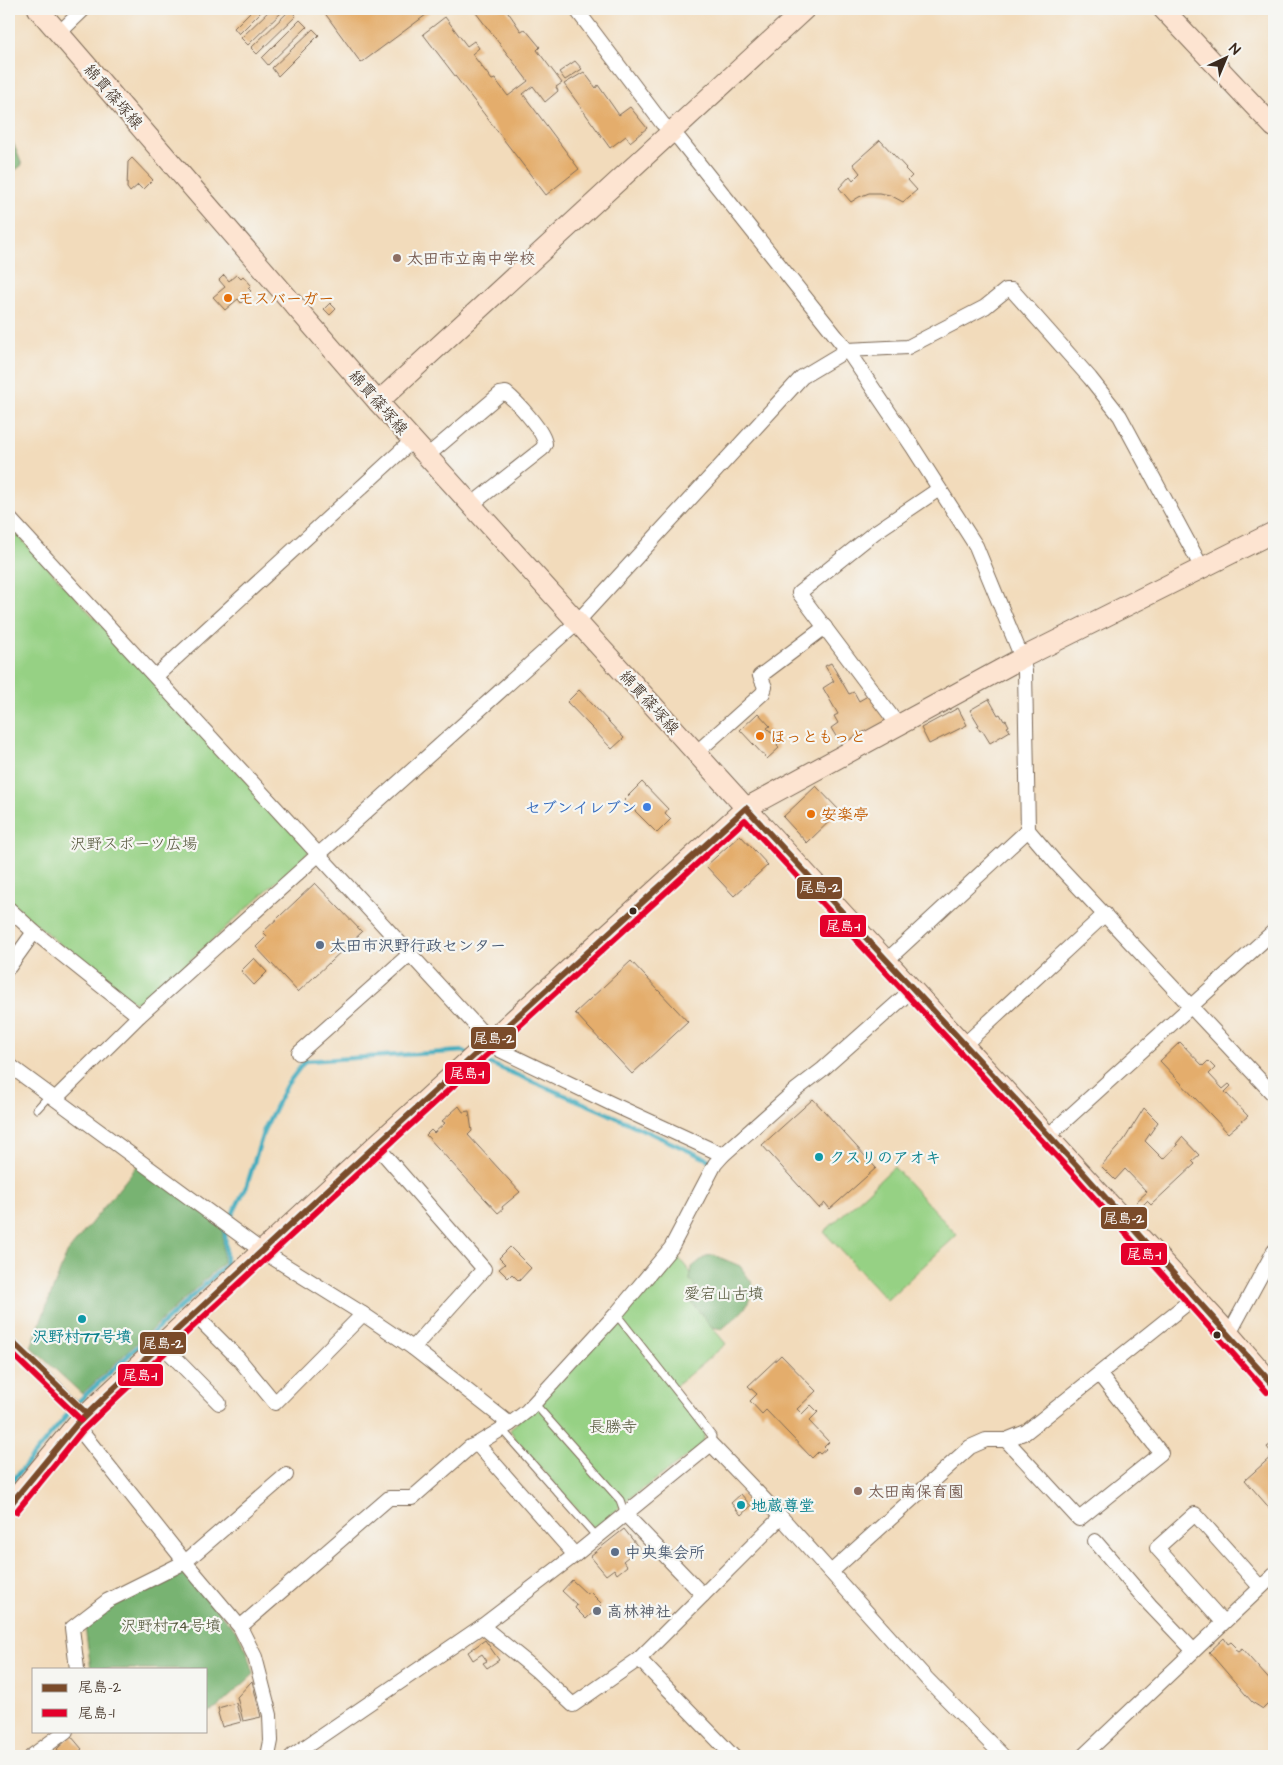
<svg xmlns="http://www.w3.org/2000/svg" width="1283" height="1765" font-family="'Architects Daughter','Klee One',sans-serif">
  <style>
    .green { fill: #96d184; stroke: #687e51 }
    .forest { fill: #78b372; stroke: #5a6e48 }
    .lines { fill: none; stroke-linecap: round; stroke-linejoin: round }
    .stream { stroke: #3facbe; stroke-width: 4.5 }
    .building { fill: #e4ad6c }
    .lane-casing { stroke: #7b6855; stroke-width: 9 }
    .street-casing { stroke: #7b6855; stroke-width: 16 }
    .secondary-casing { stroke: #7b6855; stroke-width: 22 }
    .lane { stroke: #fff; stroke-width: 7 }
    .street { stroke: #fff; stroke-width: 14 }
    .secondary { stroke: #fde4d1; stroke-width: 20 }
    .bus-1-casing { stroke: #f6f6f2; stroke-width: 10 }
    .bus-2-casing { stroke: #f6f6f2; stroke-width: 10 }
    .bus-1 { stroke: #7a4b2a; stroke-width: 6 }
    .bus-2 { stroke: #e4002b; stroke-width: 6 }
    .education-dot { fill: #8d6e63; stroke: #f6f6f2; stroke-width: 2 }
    .food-dot { fill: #e8710a; stroke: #f6f6f2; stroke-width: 2 }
    .shop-dot { fill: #3f7fe0; stroke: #f6f6f2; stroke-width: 2 }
    .bus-dot { fill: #3b2a1e; stroke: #f6f6f2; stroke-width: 2 }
    .service-dot { fill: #5c6f8a; stroke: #f6f6f2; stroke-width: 2 }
    .culture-dot { fill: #0f9aa8; stroke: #f6f6f2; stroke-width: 2 }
    .worship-dot { fill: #6b7280; stroke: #f6f6f2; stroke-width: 2 }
    .labels { text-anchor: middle; stroke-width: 4.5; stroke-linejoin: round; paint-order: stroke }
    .street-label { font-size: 16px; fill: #3b2a1e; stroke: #f6f6f2 }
    .education-label { font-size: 16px; font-weight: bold; fill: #785e54; stroke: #f6f6f2; text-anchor: start }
    .food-label { font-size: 16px; font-weight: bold; fill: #c56008; stroke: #f6f6f2; text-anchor: start }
    .shop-label { font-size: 16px; font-weight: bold; fill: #366cbe; stroke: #f6f6f2; text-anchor: end }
    .park-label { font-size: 16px; fill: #525438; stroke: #f6f6f2 }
    .service-label { font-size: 16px; font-weight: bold; fill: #4e5e75; stroke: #f6f6f2; text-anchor: start }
    .culture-label { font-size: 16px; font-weight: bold; fill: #0d838f; stroke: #f6f6f2; text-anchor: start }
    .worship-label { font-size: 16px; font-weight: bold; fill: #5b616d; stroke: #f6f6f2; text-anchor: start }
    .line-badge { stroke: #f6f6f2; stroke-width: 2 }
    .badge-label { font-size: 14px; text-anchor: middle; font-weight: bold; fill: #fff }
  </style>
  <rect width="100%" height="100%" fill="#f6f6f2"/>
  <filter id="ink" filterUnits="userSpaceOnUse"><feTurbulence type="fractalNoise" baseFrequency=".02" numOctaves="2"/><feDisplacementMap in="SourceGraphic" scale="10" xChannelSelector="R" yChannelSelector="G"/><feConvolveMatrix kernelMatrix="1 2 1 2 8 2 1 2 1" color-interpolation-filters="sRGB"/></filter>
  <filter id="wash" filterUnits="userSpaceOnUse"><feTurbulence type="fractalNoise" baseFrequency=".0096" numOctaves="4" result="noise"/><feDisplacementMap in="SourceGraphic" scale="20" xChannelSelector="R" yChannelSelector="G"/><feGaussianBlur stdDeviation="1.12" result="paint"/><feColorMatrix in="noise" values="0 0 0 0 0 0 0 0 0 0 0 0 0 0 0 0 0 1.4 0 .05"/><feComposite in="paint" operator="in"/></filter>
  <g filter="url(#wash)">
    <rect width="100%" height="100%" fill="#f2dbbb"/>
    <g class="green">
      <polygon points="9,526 311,850 143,1003 134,1002 57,942 9,900"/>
      <polygon points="894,1167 957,1235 887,1300 824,1232"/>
      <polygon points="674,1252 691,1273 690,1280 697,1289 687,1297 726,1344 672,1389 705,1431 703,1445 622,1504 596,1531 517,1441 510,1430"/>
    </g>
    <g class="forest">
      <polygon points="9,132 22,165 9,175"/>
      <polygon points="138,1165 223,1227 223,1263 82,1394 31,1347 67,1253"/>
      <path d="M714 1255 740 1266 752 1283C752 1308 739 1314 722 1329L712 1327 687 1296 697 1289 690 1280 692 1267 706 1256Z"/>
      <polygon points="182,1572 237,1632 248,1653 254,1674 217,1708 206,1713 206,1669 91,1669 85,1627 117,1603"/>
    </g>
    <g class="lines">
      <g class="stream">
        <polyline points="479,1059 600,1110 709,1160"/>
        <polyline points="9,1485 77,1403 226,1265 225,1229 247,1185 264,1130 286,1086 305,1061 464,1051 467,1053"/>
      </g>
    </g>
    <g id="blocks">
      <g class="building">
        <polygon points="253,9 264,9 239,34 234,28"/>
        <polygon points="271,9 285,9 248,45 241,38"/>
        <polygon points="317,9 434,9 361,63 324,12 321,14"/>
        <polygon points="473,9 506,9 521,31 525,29 540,47 537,50 562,83 556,87 558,91 545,102 533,86 523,94 579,169 546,195 423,34 445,17 467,46 474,41 479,48 472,54 492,80 495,79 508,96 528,81"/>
        <polygon points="290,10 296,16 257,54 251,48"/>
        <polygon points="300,20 307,27 268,65 262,58"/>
        <polygon points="313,29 319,35 278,76 272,68"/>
        <polygon points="575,61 582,69 565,80 559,72"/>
        <polygon points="584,72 596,88 598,85 619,115 630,107 647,128 630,142 626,136 610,148 564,84"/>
        <polygon points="880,140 906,168 905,169 912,176 908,180 917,190 903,202 890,195 879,193 869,193 859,197 851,202 839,188 850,176 853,180 860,173 853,164"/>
        <polygon points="132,158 153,180 143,190 138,185 130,192 127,188 128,162"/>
        <polygon points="237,274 241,278 243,276 251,285 248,288 251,291 244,296 246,298 241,303 238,299 225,310 213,297 225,287 219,280 224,275 229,281"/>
        <polygon points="330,303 336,309 330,315 324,309"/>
        <polygon points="831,663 849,694 854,692 859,701 871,694 887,722 843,748 831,728 838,723 834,716 838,714 823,688 834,681 825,666"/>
        <polygon points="579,690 624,738 612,749 567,702"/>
        <polygon points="989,699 998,715 1000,714 1004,721 1006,720 1009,726 1007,727 1010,731 990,743 982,730 980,731 977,726 979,725 970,710"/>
        <polygon points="958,708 967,725 929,744 921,728"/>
        <polygon points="758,713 770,726 767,728 780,742 777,745 779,748 767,759 740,730"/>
        <polygon points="642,782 668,809 665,813 671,819 657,833 624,800"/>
        <polygon points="816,786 840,811 807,843 783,817"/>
        <polygon points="740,835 768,865 734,896 706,866"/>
        <polygon points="315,883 362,932 298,992 256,947 267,936 263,932"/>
        <polygon points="254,958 267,972 254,985 241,971"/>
        <polygon points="631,961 688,1022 632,1074 575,1013"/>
        <polygon points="1180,1042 1203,1066 1208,1061 1215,1068 1209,1074 1223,1089 1229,1084 1231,1086 1225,1092 1248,1116 1228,1133 1160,1061"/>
        <polygon points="813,1099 876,1168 830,1209 825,1203 819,1208 762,1145"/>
        <polygon points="459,1106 463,1112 469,1111 472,1131 468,1135 520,1192 502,1207 503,1209 498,1213 426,1135 431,1130 434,1133 445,1123 442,1121"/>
        <polygon points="1144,1108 1158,1122 1145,1141 1163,1159 1178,1145 1176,1144 1182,1137 1199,1155 1192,1161 1195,1164 1151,1205 1147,1201 1141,1207 1136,1202 1147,1192 1125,1169 1115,1180 1101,1166 1124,1140"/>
        <polygon points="510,1247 531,1268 519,1281 512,1274 508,1278 499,1269 505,1264 499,1258"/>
        <polygon points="781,1355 816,1391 797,1409 802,1414 811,1405 818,1412 809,1421 829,1442 824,1447 826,1449 820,1454 818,1452 812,1458 766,1410 762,1414 750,1401 757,1394 748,1386"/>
        <polygon points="1270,1445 1274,1450 1273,1512 1245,1480 1273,1455 1267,1447"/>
        <polygon points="741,1494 751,1506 741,1515 731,1503"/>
        <polygon points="624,1529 639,1548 623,1561 627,1566 617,1574 614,1569 606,1575 590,1556"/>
        <polygon points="572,1580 587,1594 590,1592 602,1604 586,1619 575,1608 577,1605 562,1591"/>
        <polygon points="1224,1638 1228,1644 1231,1642 1237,1648 1235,1650 1238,1652 1242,1649 1274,1685 1274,1698 1263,1709 1252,1702 1209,1652"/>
        <polygon points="485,1640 499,1660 487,1668 483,1663 487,1661 482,1654 473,1660 468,1652"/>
        <polygon points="252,1681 261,1717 243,1721 237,1697"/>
        <polygon points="236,1703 241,1722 222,1727 218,1713 219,1712 218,1708"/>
        <polygon points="71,1736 82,1749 74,1756 60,1756 61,1755 57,1749"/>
      </g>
    </g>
  </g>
  <g filter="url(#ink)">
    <use href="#blocks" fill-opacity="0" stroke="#7b6855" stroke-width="1"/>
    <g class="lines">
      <defs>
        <g id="lane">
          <polyline points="37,1109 47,1098 53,1098"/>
          <polyline points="616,1314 712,1436 711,1444"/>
          <polyline points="9,1339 87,1413"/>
          <polyline points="534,1403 620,1500 625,1514"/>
          <polyline points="501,1430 505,1433 597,1537"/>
        </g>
        <g id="street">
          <polyline points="576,9 662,123 680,140 847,350 912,446 976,546 1022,658 1025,671 1028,830 1056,863 1274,1095"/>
          <polyline points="59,33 84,9"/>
          <path d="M427 456 500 394 506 393C517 402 544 431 545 444L542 449 471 505"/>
          <polyline points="9,518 490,1041 498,1049 610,1103 723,1155"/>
          <polyline points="156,676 413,440"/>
          <polyline points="898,725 799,593 874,533 939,489"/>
          <polyline points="696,753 763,693 765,687 760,676 825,627"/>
          <polyline points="9,909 34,932 139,1016"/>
          <polyline points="886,961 1028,830"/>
          <polyline points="9,967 34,932"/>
          <polyline points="964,1045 1105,914"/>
          <polyline points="299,1053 410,954"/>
          <polyline points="9,1065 262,1251 363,1314 413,1348 510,1424"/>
          <polyline points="56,1098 139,1016 577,622 802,377 847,350 908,347 985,307 1006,290 1012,290 1090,378 1120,416 1202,568"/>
          <polyline points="1048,1136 1274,931"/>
          <polyline points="376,1145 484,1269 413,1348"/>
          <polyline points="194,1314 238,1358 275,1403 363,1314"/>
          <polyline points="1229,1334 1274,1251"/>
          <polyline points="161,1344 219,1403"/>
          <polyline points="76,1425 185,1562 240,1627 255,1657 270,1715 271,1741 268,1756"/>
          <polyline points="1006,1440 1079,1519 1161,1453 1099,1374"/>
          <polyline points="625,1514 703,1595 639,1659 733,1756"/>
          <polyline points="1095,1541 1150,1605 1193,1650"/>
          <polyline points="575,1555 477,1444 510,1424 527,1411 616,1314 671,1248 715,1164 723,1155 797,1089 823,1069 913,989"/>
          <polyline points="831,1572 970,1447 986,1440 1006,1440 1026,1432 1195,1297"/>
          <polyline points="703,1595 781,1517"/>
          <polyline points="1223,1622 1157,1548 1195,1514 1260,1587"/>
          <polyline points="482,1626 536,1670 573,1705 639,1659"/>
          <polyline points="240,1627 389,1498 412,1498 470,1447 477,1444"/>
          <polyline points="77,1669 72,1628 107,1601 185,1562 286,1475"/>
          <polyline points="32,1756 66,1731"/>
          <polyline points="292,1756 482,1626 575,1555 711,1444 781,1517 927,1679 1003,1756"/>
          <polyline points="1083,1756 1274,1575"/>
        </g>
        <g id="secondary">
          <polyline points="38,9 378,402 746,808 1229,1334 1274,1386"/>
          <polyline points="1163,9 1274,127"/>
          <polyline points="378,402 805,9"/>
          <polyline points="9,1506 76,1425 108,1394 376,1145 746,808 1022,658 1274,532"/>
        </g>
      </defs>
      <use href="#lane" class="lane-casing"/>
      <use href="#street" class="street-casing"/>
      <use href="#secondary" class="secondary-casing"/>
      <use href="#lane" class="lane"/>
      <use href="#street" class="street"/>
      <use href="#secondary" class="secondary"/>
      <defs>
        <g id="bus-1">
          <polyline points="9,1339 87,1414"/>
          <polyline points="9,1506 76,1425 108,1394 376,1145 746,808 1078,1167 1274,1386"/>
        </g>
        <g id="bus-2">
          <polyline points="9,1351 81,1420"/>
          <polyline points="16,1512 82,1431 114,1400 382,1151 745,820 1072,1173 1267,1392"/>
        </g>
      </defs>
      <use href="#bus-1" class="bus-1-casing"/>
      <use href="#bus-2" class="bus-2-casing"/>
      <use href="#bus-1" class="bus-1"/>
      <use href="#bus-2" class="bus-2"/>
    </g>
  </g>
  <g class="education-dot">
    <circle cx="397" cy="258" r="5"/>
    <circle cx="858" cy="1491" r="5"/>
  </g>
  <g class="food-dot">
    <circle cx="228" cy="298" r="5"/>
    <circle cx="760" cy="736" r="5"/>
    <circle cx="811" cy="814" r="5"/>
  </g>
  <circle class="shop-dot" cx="647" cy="807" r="5"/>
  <g class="bus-dot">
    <circle cx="633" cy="911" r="4.5"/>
    <circle cx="1217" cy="1335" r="4.5"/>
  </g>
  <g class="service-dot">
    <circle cx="320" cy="945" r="5"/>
    <circle cx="615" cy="1552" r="5"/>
  </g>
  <g class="culture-dot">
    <circle cx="819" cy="1157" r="5"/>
    <circle cx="82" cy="1319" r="5"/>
    <circle cx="741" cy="1505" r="5"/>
  </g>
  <circle class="worship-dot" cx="597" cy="1611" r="5"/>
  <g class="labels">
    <g class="street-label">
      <text transform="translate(114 96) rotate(49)" y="6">綿貫篠塚線</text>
      <text transform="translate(379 402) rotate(49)" y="6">綿貫篠塚線</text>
      <text transform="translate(650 702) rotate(48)" y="6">綿貫篠塚線</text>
    </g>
    <g class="education-label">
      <text x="407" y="264">太田市立南中学校</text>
      <text x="868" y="1497">太田南保育園</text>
    </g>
    <g class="food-label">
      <text x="238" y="304">モスバーガー</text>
      <text x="770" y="742">ほっともっと</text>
      <text x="821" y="820">安楽亭</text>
    </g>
    <g class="shop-label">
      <text x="637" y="813">セブンイレブン</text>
    </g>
    <g class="park-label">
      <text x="134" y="849">沢野スポーツ広場</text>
      <text x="724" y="1299">愛宕山古墳</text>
      <text x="613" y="1432">長勝寺</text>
      <text x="171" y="1631">沢野村74号墳</text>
    </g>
    <g class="service-label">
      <text x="330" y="951">太田市沢野行政センター</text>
      <text x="625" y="1558">中央集会所</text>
    </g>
    <g class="culture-label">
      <text x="829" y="1163">クスリのアオキ</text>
      <text x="82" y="1342" text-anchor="middle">沢野村77号墳</text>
      <text x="751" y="1511">地蔵尊堂</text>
    </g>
    <g class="worship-label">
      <text x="607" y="1617">高林神社</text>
    </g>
  </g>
  <g class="line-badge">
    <rect x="796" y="876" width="47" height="24" rx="5" fill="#7a4b2a"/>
    <rect x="819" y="914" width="48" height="24" rx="5" fill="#e4002b"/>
    <rect x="470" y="1026" width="47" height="24" rx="5" fill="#7a4b2a"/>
    <rect x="444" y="1061" width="47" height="24" rx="5" fill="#e4002b"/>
    <rect x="1100" y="1206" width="48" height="24" rx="5" fill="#7a4b2a"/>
    <rect x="1120" y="1242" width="48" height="24" rx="5" fill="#e4002b"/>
    <rect x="139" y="1331" width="48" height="24" rx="5" fill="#7a4b2a"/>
    <rect x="117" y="1363" width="47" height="24" rx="5" fill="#e4002b"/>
  </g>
  <g class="badge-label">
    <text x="820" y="892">尾島-2</text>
    <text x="843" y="931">尾島-1</text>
    <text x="494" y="1043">尾島-2</text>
    <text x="467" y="1078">尾島-1</text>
    <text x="1124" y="1223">尾島-2</text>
    <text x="1144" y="1259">尾島-1</text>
    <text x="163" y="1348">尾島-2</text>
    <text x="140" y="1380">尾島-1</text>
  </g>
  <rect width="1283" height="1765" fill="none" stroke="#f6f6f2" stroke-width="30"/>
  <rect x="32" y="1668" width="175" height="65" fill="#f6f6f2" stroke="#aba49d"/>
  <rect x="42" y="1684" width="25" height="8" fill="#7a4b2a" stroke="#aba49d"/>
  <text x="78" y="1692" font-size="15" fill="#3b2a1e">尾島-2</text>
  <rect x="42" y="1709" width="25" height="8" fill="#e4002b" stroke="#aba49d"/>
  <text x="78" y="1718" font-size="15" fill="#3b2a1e">尾島-1</text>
  <g transform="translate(1226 58) rotate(44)" stroke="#f6f6f2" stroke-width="4" paint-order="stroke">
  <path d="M0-4L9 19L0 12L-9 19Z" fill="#3b2a1e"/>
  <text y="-8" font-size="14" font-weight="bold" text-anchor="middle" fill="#3b2a1e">N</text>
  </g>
</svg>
